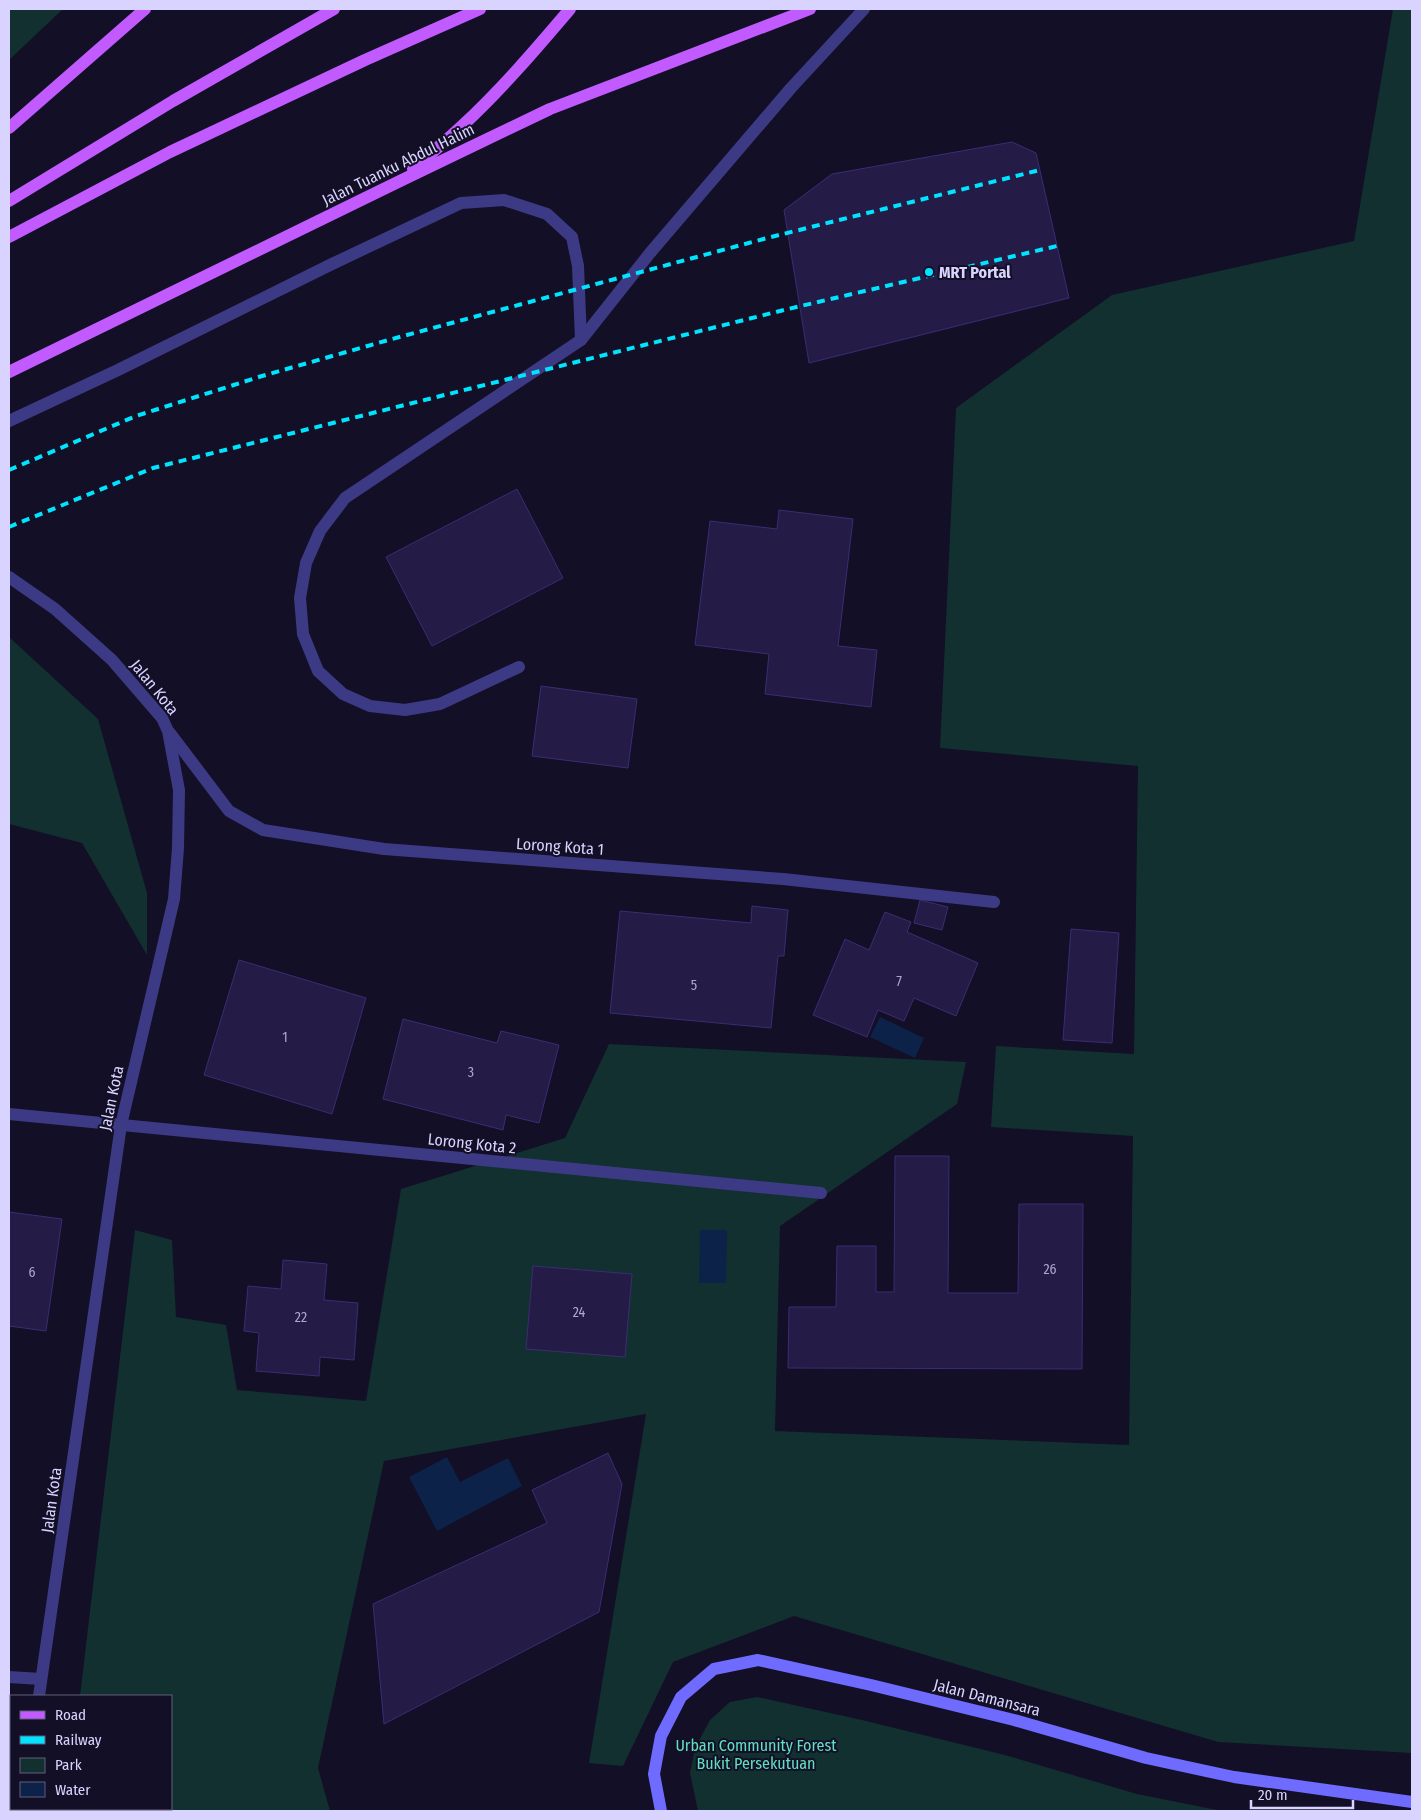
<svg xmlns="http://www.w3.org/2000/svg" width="1421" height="1820" font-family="'Fira Sans Condensed',sans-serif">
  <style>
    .green { fill: #12302f }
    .water { fill: #0c2248 }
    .building { fill: #241b47; stroke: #3b2d73 }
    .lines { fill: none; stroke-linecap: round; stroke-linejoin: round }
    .lane { stroke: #3d3a85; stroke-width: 12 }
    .street { stroke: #3d3a85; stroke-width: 12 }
    .secondary { stroke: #6f6bff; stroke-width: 12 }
    .primary { stroke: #c25bff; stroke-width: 12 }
    .rail { stroke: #00e5ff; stroke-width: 4; stroke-dasharray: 8 6; stroke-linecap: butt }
    .poi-dot { fill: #00e5ff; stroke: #130f26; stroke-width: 2 }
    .labels { text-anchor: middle; stroke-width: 4; stroke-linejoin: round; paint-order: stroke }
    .number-label { font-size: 14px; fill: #aca6d1 }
    .street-label { font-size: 16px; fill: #d9d4ff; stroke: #130f26 }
    .poi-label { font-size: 16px; font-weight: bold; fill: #d9d4ff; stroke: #130f26; text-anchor: start }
    .park-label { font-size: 16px; fill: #5fe0c0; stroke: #130f26 }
  </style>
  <rect width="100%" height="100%" fill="#130f26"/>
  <g class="green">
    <polygon points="9,9 63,9 9,60"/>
    <polygon points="1393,9 1412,9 1412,1753 1218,1742 794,1616 673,1662 623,1766 589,1763 646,1414 384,1461 318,1768 330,1811 67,1811 67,1809 171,1809 171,1696 80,1696 135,1230 172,1240 176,1317 226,1325 237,1390 366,1401 401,1189 565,1138 609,1044 966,1062 957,1104 780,1226 775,1431 1129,1445 1133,1136 991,1127 996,1046 1134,1054 1138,766 940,748 956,408 1112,295 1354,241"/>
    <polygon points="9,637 98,719 147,893 147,955 82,843 9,824"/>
    <polygon points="757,1697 862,1720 1005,1755 1137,1794 1222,1811 698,1811 690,1773 695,1748 710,1720 730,1702"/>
  </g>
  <g class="water">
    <polygon points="880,1017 924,1038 915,1058 870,1037"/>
    <polygon points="700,1230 727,1230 726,1283 699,1283"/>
    <polygon points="447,1457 460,1482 508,1458 522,1486 437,1531 409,1477"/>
  </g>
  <g class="building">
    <polygon points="1012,142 1036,153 1069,298 809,363 784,210 832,174"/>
    <polygon points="517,489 563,578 432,646 386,557"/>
    <polygon points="779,510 853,519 838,646 877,650 871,707 765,694 769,654 695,645 710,521 777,529"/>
    <polygon points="541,686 637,699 628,768 532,756"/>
    <polygon points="920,900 948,907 942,930 914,923"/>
    <polygon points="752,906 788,910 784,956 778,956 771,1028 610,1013 620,911 751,923"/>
    <polygon points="885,912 911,922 907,932 978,963 956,1016 914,998 904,1021 878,1010 867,1037 813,1015 845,939 869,950"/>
    <polygon points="1071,929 1119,933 1112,1043 1063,1040"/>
    <polygon points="239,960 366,998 332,1114 204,1075"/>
    <polygon points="403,1019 497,1043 501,1031 559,1045 539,1123 506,1115 503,1130 383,1099"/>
    <polygon points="895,1156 949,1156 948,1293 1018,1293 1019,1204 1083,1204 1082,1369 788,1368 789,1307 836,1307 837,1246 876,1246 876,1292 894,1292"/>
    <polygon points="9,1212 62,1219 46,1331 9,1326"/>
    <polygon points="283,1260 327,1264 324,1300 358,1303 354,1360 320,1357 319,1376 256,1371 259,1333 244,1331 248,1286 281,1289"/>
    <polygon points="533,1266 632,1274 625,1357 526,1349"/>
    <polygon points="608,1453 622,1484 599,1612 384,1724 373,1604 547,1523 532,1490"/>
  </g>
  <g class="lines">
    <g class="lane">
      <polyline points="9,421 118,370 332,264 461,203 504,200 547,214 572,237 578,266 581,340"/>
      <polyline points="519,667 440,704 405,710 370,706 343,694 318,671 303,634 300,598 306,563 320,531 345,498 581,340 650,253 791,88 864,9"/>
    </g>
    <g class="street">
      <polyline points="9,577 55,609 112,660 162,718 168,731 179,790 178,848 174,899 121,1125 39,1696"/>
      <polyline points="170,733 229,811 263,830 384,849 783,879 994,902"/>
      <polyline points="9,1114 821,1193"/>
      <polyline points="9,1677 41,1679"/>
      <polyline points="26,1811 26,1809"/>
    </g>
    <polyline class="secondary" points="661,1811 654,1774 661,1736 681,1697 714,1669 758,1660 871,1685 1014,1720 1146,1758 1234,1777 1412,1802"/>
    <g class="primary">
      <polyline points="9,128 145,9"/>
      <path d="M413 169C429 155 446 141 462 126 501 90 536 49 570 9"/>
      <polyline points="9,201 173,101 334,9"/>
      <polyline points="9,237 170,152 365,60 480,9"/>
      <polyline points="9,372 400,181 550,109 810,9"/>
    </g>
    <g class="rail">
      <polyline points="9,470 136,416 262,376 392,339 771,237 1040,170"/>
      <polyline points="9,527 153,468 788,309 1057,246"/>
    </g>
  </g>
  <circle class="poi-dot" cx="929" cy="272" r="5"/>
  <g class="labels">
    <g class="number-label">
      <text x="899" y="986">7</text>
      <text x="694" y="990">5</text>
      <text x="285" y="1042">1</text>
      <text x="471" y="1077">3</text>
      <text x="1050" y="1274">26</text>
      <text x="32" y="1277">6</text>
      <text x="579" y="1317">24</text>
      <text x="301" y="1322">22</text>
    </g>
    <g class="street-label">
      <text transform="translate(398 164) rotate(-26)" y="6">Jalan Tuanku Abdul Halim</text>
      <text transform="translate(155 687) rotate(51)" y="6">Jalan Kota</text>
      <text transform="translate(560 846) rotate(4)" y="6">Lorong Kota 1</text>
      <text transform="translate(111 1098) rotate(-78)" y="6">Jalan Kota</text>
      <text transform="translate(472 1143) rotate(6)" y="6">Lorong Kota 2</text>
      <text transform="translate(51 1500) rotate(-82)" y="6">Jalan Kota</text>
      <text transform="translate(987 1697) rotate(14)" y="6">Jalan Damansara</text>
    </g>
    <g class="poi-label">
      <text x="939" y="278">MRT Portal</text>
    </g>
    <g class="park-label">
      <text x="756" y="1751">Urban Community Forest<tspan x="756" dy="18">Bukit Persekutuan</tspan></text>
    </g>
  </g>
  <rect width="1421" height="1820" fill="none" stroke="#d9d4ff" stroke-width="20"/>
  <rect x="10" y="1695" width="162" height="115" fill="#130f26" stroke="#625e7d"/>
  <rect x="20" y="1711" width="25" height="8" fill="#c25bff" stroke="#625e7d"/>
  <text x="55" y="1720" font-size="15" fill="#d9d4ff">Road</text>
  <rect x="20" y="1736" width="25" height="8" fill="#00e5ff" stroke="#625e7d"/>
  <text x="55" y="1745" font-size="15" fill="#d9d4ff">Railway</text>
  <rect x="20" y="1758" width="25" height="15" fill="#12302f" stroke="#625e7d"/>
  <text x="55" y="1770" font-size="15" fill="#d9d4ff">Park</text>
  <rect x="20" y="1782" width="25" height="15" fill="#0c2248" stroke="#625e7d"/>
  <text x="55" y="1795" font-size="15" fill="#d9d4ff">Water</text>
  <path d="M1251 1800v8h102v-8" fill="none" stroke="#d9d4ff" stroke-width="2.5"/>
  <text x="1258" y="1800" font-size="15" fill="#d9d4ff" stroke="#130f26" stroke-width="4" paint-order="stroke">20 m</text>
</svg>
